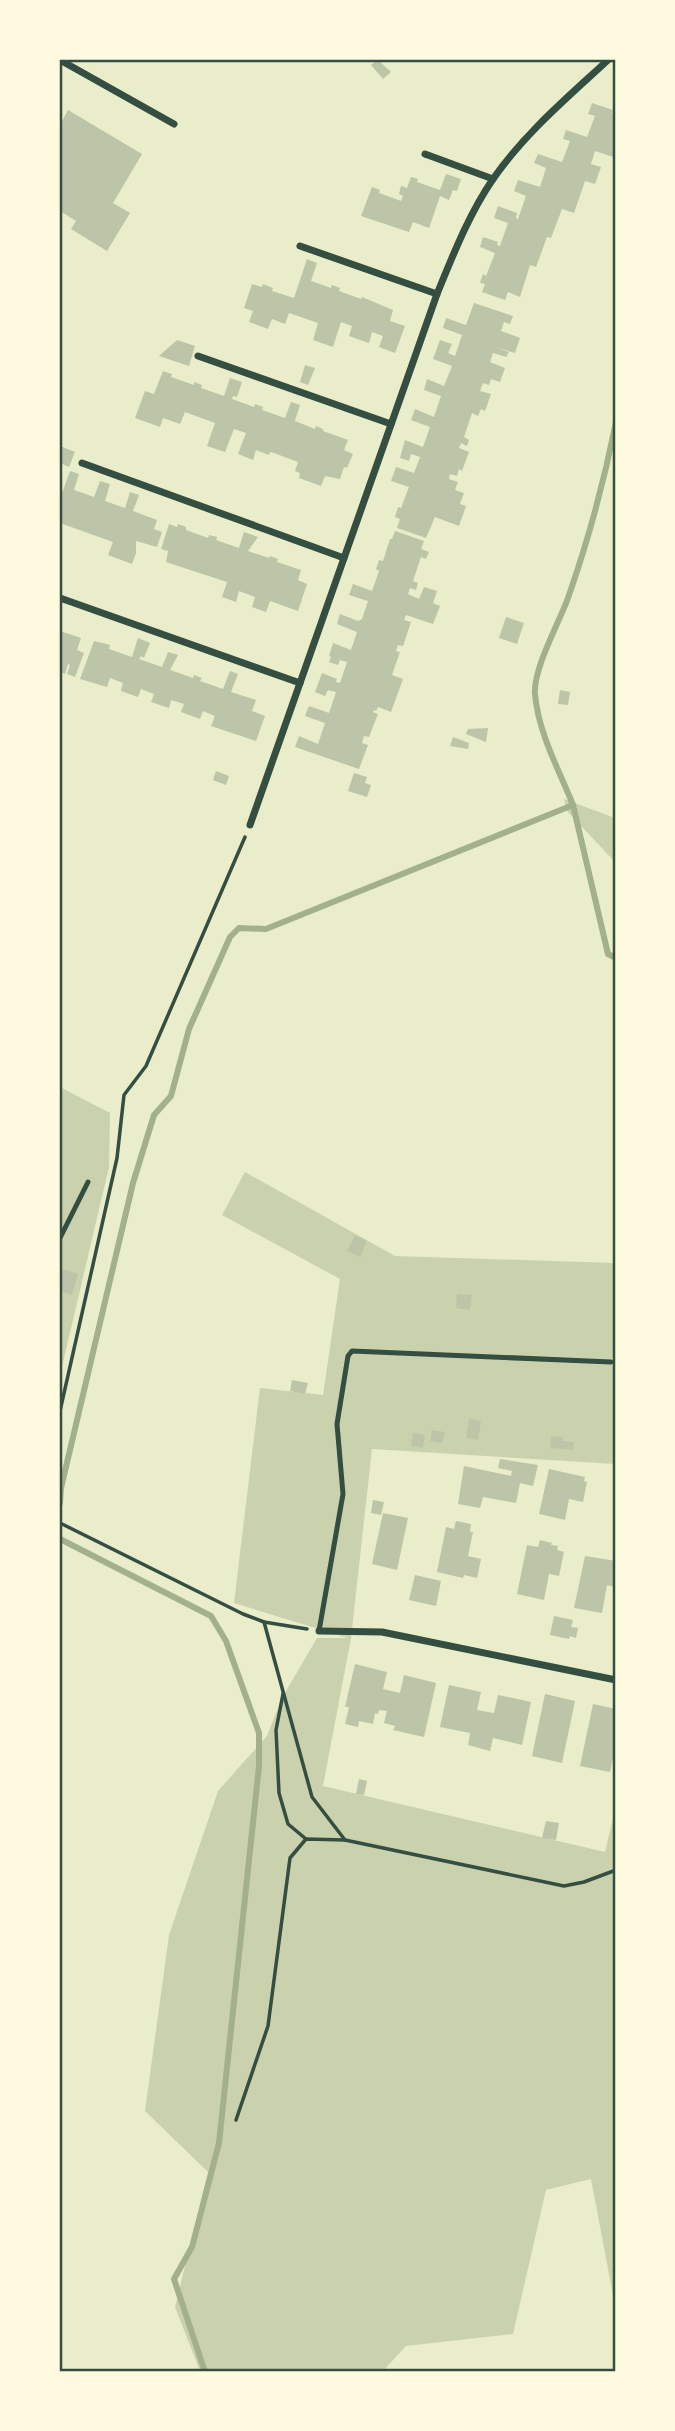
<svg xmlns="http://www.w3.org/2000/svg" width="675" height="2431" font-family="'Public Sans',sans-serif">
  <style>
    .green { fill: #cad2ad }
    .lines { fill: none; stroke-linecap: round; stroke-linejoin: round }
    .stream { stroke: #a3b18a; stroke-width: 6 }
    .building { fill: #bcc5a7 }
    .path { stroke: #344e41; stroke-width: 3.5 }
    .service { stroke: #344e41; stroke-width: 5 }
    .minor { stroke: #344e41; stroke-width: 7 }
    .neatline { fill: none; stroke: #344e41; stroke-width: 2.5 }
  </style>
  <rect width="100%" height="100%" fill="#e9edc9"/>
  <g class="green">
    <polygon points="564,799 615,818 615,862 567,811"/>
    <polygon points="60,1087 110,1113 109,1167 60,1375"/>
    <polygon points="245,1172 395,1256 615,1263 615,1464 372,1449 351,1638 323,1786 605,1852 615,1810 615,2306 591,2179 546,2190 513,2334 406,2346 383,2371 200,2371 175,2307 208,2172 145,2111 169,1935 218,1791 267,1736 282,1698 317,1638 348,1638 234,1603 260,1388 323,1395 340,1279 222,1215"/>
  </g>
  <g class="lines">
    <g class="stream">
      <polyline points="573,805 608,954 616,958"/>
      <path d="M60 1503 61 1488 133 1183 154 1115 171 1096 189 1029 230 937 239 928 266 929 573 805C559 770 538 732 535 694 533 669 559 623 568 598 588 541 604 482 616 422"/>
      <polyline points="60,1539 211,1616 226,1641 259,1733 259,1766 219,2143 192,2247 174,2279 205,2372"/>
    </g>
  </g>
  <g class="building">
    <polygon points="378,60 391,72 383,79 371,65"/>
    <polygon points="592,103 613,110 612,114 616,115 616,158 595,151 591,164 601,167 595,184 585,181 574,213 562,209 551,238 547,237 536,267 530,265 520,297 508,292 505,300 482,292 485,284 480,283 483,274 486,276 495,253 480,247 483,237 498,242 497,245 500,246 508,223 494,218 498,206 517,213 516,218 518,219 526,196 514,191 518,180 540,187 546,168 534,163 538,154 562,162 570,141 563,139 566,130 587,137 595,116 588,114"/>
    <polygon points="68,110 142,154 113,203 130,213 107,251 71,229 76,221 60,211 60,125"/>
    <polygon points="446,174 461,179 457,191 453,190 449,200 440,196 429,228 413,222 409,232 361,216 372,187 380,190 379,193 401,201 403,196 399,194 401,186 407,188 411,177 418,179 417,182 440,190"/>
    <polygon points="307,259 317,263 311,281 331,288 332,285 340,288 339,291 361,299 362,297 393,310 390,321 405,326 395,353 379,347 383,336 372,332 369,343 349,336 352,326 341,322 333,347 313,340 318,323 289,313 285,324 272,319 268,329 249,322 253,311 244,308 252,284 262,287 263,284 273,288 272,291 294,298"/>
    <polygon points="474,303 513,316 510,324 504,322 501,331 520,338 515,353 495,347 509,352 506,357 493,353 490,362 505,368 500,382 491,379 489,385 483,383 480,391 491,394 485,411 481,409 478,416 472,413 464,437 469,440 467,446 461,443 459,448 469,452 462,471 459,469 457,476 450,474 449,479 458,482 455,490 464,493 460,504 466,506 459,526 435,517 426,538 397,528 400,519 395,517 398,507 401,508 409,487 391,481 396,467 414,473 420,457 411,454 409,461 400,458 405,440 423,447 430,427 411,420 415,409 434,417 441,396 424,390 427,379 444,386 452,366 433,359 440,340 452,344 448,353 455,356 462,335 443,328 446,318 466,325"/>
    <polygon points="177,340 195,346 189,366 159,356"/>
    <polygon points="305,365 315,368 308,385 300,382"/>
    <polygon points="163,371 172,374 171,377 194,385 194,382 202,385 201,388 224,396 230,378 242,382 237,397 233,396 232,399 254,407 255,404 263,407 262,410 285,418 291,402 300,405 295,421 315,429 316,426 323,429 323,431 348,440 344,450 353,454 347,468 344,467 340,479 325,476 321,486 299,478 300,473 295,471 298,462 274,453 270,452 269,455 256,450 253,460 238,454 246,433 234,429 225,452 207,446 215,423 185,412 180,424 163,418 160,427 135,418 145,391 154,394"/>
    <polygon points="60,446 75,452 69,467 60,463"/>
    <polygon points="70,471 79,474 74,490 94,497 100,481 110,484 105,501 125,508 130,492 139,495 133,511 157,520 154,529 162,532 157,547 136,541 136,553 132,564 108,555 113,542 60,523 60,499"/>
    <polygon points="169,524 177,527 178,524 186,527 186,530 208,538 209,535 217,537 216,540 239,548 244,532 258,537 248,551 269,558 270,556 278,559 277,562 301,570 298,580 307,584 298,611 270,601 266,612 252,607 255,597 239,591 236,602 222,597 227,582 166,562 168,551 161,549"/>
    <polygon points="395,531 424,541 421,549 429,552 426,559 421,557 413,581 418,583 416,590 410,588 408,594 419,599 424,587 437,591 433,603 440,606 433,624 406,615 404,620 411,622 403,646 398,645 396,651 400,652 392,675 403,679 391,712 378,707 376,711 374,710 373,712 378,714 369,737 364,736 362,743 368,745 359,769 295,747 299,736 318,744 325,723 305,716 309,706 329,713 336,692 328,690 325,696 315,692 322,673 337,679 336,682 340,683 347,662 340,660 338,665 329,662 331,657 329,656 333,643 351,650 357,632 337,624 340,614 358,621 362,619 368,601 349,595 353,584 372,591 379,571 376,569 379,560 383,561 390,539 392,539"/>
    <polygon points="506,617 524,623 517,644 499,638"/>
    <polygon points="60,631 81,638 77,650 84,653 75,677 67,674 70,665 68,664 65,674 60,672"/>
    <polygon points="138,638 150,643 144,658 141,656 139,659 162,667 168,652 178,655 170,670 193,678 194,675 202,678 200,681 223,689 230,671 238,674 231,692 256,700 252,711 265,716 256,741 211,726 215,716 203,711 200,719 181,712 184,704 171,700 169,708 151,702 154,694 141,689 138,697 121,691 123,683 110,678 107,687 80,679 94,641 110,645 109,649 132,657"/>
    <polygon points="560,690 570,692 568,705 558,704"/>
    <polygon points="488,728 486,742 466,734 468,729"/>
    <polygon points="453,737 469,743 468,749 450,746"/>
    <polygon points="216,771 229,776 226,785 213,780"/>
    <polygon points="354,773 367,777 365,783 371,785 367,797 348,791"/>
    <polygon points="355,1235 367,1241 360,1257 347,1251"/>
    <polygon points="60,1268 78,1274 72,1295 60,1291"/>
    <polygon points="457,1294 472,1295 470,1310 456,1308"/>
    <polygon points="292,1380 308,1383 305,1394 290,1391"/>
    <polygon points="469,1419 481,1421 478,1440 466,1438"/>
    <polygon points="432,1430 445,1432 442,1443 430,1441"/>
    <polygon points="413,1433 425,1435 423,1448 411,1446"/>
    <polygon points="551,1436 563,1437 562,1441 574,1442 573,1450 550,1448"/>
    <polygon points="500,1459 538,1465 533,1486 520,1483 516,1503 483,1497 480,1508 458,1504 464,1466 511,1476 512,1471 498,1468"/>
    <polygon points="549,1469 585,1477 584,1481 587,1482 583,1502 569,1499 565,1520 539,1514"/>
    <polygon points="373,1500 384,1502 381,1515 371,1513"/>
    <polygon points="383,1513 408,1518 397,1570 372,1564"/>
    <polygon points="456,1521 471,1524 470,1532 473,1532 468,1556 481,1559 477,1578 464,1575 463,1578 437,1572 446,1527 454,1529"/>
    <polygon points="540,1540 552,1543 551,1545 558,1546 557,1550 564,1552 559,1576 549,1574 544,1600 517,1594 527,1545 538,1547"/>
    <polygon points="585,1556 616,1561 615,1587 607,1585 602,1613 574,1608"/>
    <polygon points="415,1575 441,1581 436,1606 409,1600"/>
    <polygon points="554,1616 573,1620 571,1627 578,1628 576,1638 570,1636 569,1639 550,1635"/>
    <polygon points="355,1664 387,1672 383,1689 400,1693 404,1675 436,1683 424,1737 393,1730 395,1726 384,1723 387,1711 379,1710 378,1714 375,1713 373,1724 359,1721 358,1727 345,1724 349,1707 345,1707"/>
    <polygon points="449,1685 481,1692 477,1710 494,1713 498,1695 531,1702 522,1745 493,1738 490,1751 468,1745 470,1733 440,1727"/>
    <polygon points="545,1694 575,1701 562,1763 532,1756"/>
    <polygon points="593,1704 616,1709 616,1744 610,1772 580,1766"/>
    <polygon points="359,1779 367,1781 364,1795 356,1794"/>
    <polygon points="546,1821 559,1823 556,1840 542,1838"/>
  </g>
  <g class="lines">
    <g class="path">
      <polyline points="60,1411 117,1158 124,1095 146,1066 245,837"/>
      <polyline points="60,1523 243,1614 264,1622 307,1629"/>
      <polyline points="264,1622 312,1797 345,1840 564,1886 584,1882 616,1870"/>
      <polyline points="283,1694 276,1730 279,1793 288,1824 306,1839"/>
      <polyline points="236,2120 268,2026 290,1858 306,1839 345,1840"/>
    </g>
    <g class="service">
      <polyline points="60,1238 88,1182"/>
      <polyline points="319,1631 343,1494 337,1424 348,1356 352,1351 611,1362"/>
    </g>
    <g class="minor">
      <polyline points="60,60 174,124"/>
      <polyline points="425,154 493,179"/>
      <polyline points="300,246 437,294"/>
      <polyline points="198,356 391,424"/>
      <polyline points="82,463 344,558"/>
      <polyline points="60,598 300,683"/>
      <path d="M250 825 437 294C453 255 469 214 493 179 525 133 568 97 608 60"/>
      <polyline points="319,1631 382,1632 616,1680"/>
    </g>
  </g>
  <rect width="675" height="2431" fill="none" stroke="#fefae0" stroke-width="122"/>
  <rect x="61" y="61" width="553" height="2309" class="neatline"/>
</svg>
